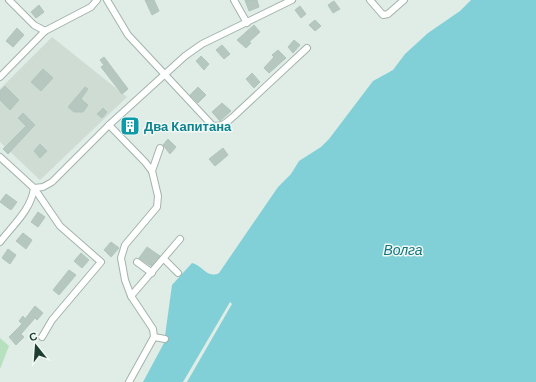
<svg xmlns="http://www.w3.org/2000/svg" width="536" height="382" font-family="'DM Sans',sans-serif">
  <style>
    .built { fill: #cedcd4 }
    .green { fill: #b6e0be }
    .water { fill: #82d0d7 }
    .pier { fill: #e0ece6 }
    .building { fill: #b5c7be; stroke: #b1c6bc }
    .lines { fill: none; stroke-linecap: round; stroke-linejoin: round }
    .minor-casing { stroke: #a2b4ad; stroke-width: 8 }
    .minor { stroke: #fff; stroke-width: 6 }
    .labels { text-anchor: middle; stroke-width: 3; stroke-linejoin: round; paint-order: stroke }
    .culture-label { font-size: 13px; font-weight: bold; fill: #0d838f; stroke: #f0f8f4; text-anchor: start }
    .water-label { font-size: 14px; font-style: italic; fill: #13757f; stroke: #f0f8f4 }
  </style>
  <rect width="100%" height="100%" fill="#e0ece6"/>
  <polygon class="built" points="52,37 127,97 40,180 0,142 0,89"/>
  <polygon class="green" points="0,338 9,346 0,369"/>
  <path class="water" d="M471 0H536V382H143L164 343 172 285 192 263C202 265 207 279 219 273L278 187 291 174 299 161 321 147 329 139 373 81 393 70 405 54 428 33 460 11Z"/>
  <polygon class="pier" points="230,302 232,304 187,382 183,382"/>
  <g class="building">
    <polygon points="145,0 154,0 159,11 152,15"/>
    <polygon points="245,0 257,0 259,7 249,11"/>
    <polygon points="334,1 340,9 333,13 328,5"/>
    <polygon points="39,5 44,12 36,18 31,12"/>
    <polygon points="300,6 306,14 301,18 295,10"/>
    <polygon points="315,20 321,26 315,31 309,25"/>
    <polygon points="254,25 260,32 249,42 251,43 246,48 237,40"/>
    <polygon points="17,28 24,35 13,47 6,41"/>
    <polygon points="294,40 300,45 293,53 288,47"/>
    <polygon points="222,45 230,54 224,59 216,50"/>
    <polygon points="278,50 286,58 269,73 264,68 274,57 272,55"/>
    <polygon points="201,56 209,64 204,70 196,61"/>
    <polygon points="104,57 128,89 122,94 101,67 104,65 100,60"/>
    <polygon points="43,69 53,78 41,91 31,82"/>
    <polygon points="252,73 260,82 254,88 246,79"/>
    <polygon points="5,86 19,100 10,110 0,100 0,91"/>
    <polygon points="85,87 88,89 81,99 88,105 83,112 74,112 68,107"/>
    <polygon points="198,87 206,95 198,103 190,95"/>
    <polygon points="222,103 231,111 220,121 212,112"/>
    <polygon points="103,108 107,112 102,118 97,114"/>
    <polygon points="23,113 35,125 8,154 3,149 26,126 18,118"/>
    <polygon points="131,117 139,124 129,135 122,127"/>
    <polygon points="168,139 176,147 170,154 163,145"/>
    <polygon points="40,144 47,151 40,158 34,151"/>
    <polygon points="223,148 228,155 215,166 209,159"/>
    <polygon points="6,194 17,202 11,210 0,202"/>
    <polygon points="38,212 45,217 38,227 31,222"/>
    <polygon points="23,233 32,240 26,249 16,241"/>
    <polygon points="111,242 119,248 111,257 104,250"/>
    <polygon points="147,247 160,256 151,266 139,258"/>
    <polygon points="8,249 16,255 10,264 2,258"/>
    <polygon points="81,253 89,260 82,268 74,261"/>
    <polygon points="69,270 76,275 59,295 53,290"/>
    <polygon points="35,306 43,313 37,320 35,318 21,334 24,337 16,345 9,337 22,324 19,321 23,316 25,319"/>
  </g>
  <g class="lines">
    <defs>
      <g id="minor">
        <polyline points="9,0 34,25 45,31"/>
        <path d="M107 0 128 35 212 125C222 128 227 122 234 116L307 48"/>
        <polyline points="234,0 247,23"/>
        <polyline points="370,0 383,15 388,14 404,0"/>
        <polyline points="0,77 45,31 91,7 97,0"/>
        <polyline points="109,125 145,162 152,171 158,196 157,207 125,245 121,258 125,280 131,296"/>
        <polyline points="0,157 34,188 60,226 101,262 52,320 42,337"/>
        <polyline points="152,171 160,148"/>
        <path d="M0 242C13 225 31 210 34 188L43 187 52 182 109 125 185 56 202 44 292 0"/>
        <polyline points="164,259 178,273"/>
        <polyline points="137,262 152,273"/>
        <polyline points="154,337 165,339"/>
        <polyline points="129,382 154,337 153,329 131,296 180,239"/>
      </g>
    </defs>
    <use href="#minor" class="minor-casing"/>
    <use href="#minor" class="minor"/>
  </g>
  <defs>
    <symbol id="building-square" viewBox="-11 -11 22 22"><rect x="-9" y="-9" width="18" height="18" rx="4" fill="#0f9aa8" stroke="#f0f8f4"/><path d="M-4-6H4V6H1V3H-1V6H-4ZM-2.5-4.3h1.7v1.8h-1.7ZM.8-4.3h1.7v1.8H.8ZM-2.5-1h1.7V.8h-1.7ZM.8-1h1.7V.8H.8Z" fill="#fff"/></symbol>
  </defs>
  <g fill-rule="evenodd">
    <use href="#building-square" x="119" y="115" width="22" height="22"/>
  </g>
  <g class="labels">
    <g class="culture-label">
      <text x="144" y="131">Два Капитана</text>
    </g>
    <g class="water-label">
      <text x="403" y="255">Волга</text>
    </g>
  </g>
  <g transform="translate(36 346) rotate(343)" stroke="#f0f8f4" stroke-width="3" paint-order="stroke">
  <path d="M0-3L7 15L0 10L-7 15Z" fill="#1f3e33"/>
  <text y="-6" font-size="11" font-weight="bold" text-anchor="middle" fill="#1f3e33">С</text>
  </g>
</svg>
